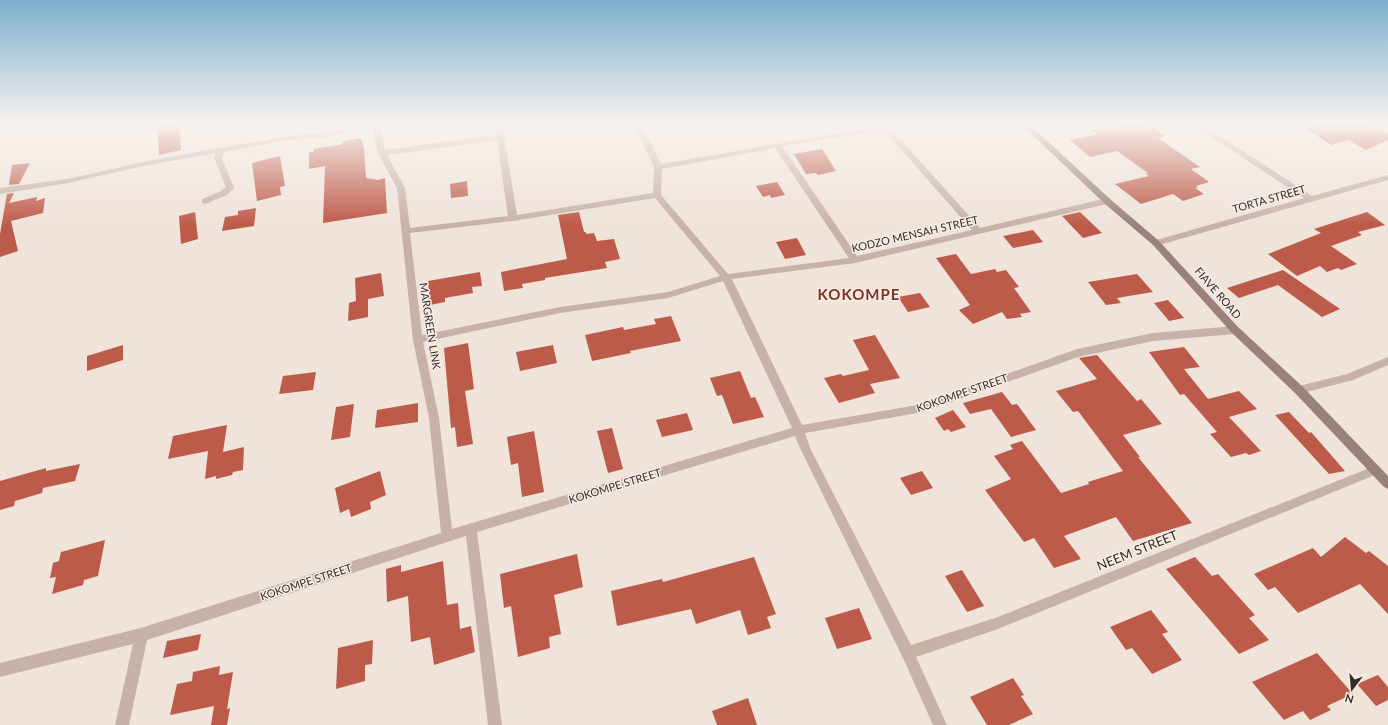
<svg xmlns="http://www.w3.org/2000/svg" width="1388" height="725" font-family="Lato,sans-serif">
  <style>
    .building { fill: #bd5b4a }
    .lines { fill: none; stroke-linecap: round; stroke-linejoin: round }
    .street { fill: #c7b2a7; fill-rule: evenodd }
    .secondary { fill: #9a8279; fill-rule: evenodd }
    .labels { text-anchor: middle; stroke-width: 3; stroke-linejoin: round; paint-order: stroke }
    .street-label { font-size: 11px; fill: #342a27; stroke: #f8eee6 }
    .near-street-label { font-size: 13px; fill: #342a27; stroke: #f8eee6 }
    .district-label { font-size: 15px; font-weight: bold; letter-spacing: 1px; fill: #7d3226; stroke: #f8eee6 }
  </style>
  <rect width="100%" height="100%" fill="#efe3da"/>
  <g class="building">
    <polygon points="157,124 179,124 181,150 159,155"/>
    <polygon points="1120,124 1148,124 1165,136 1158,138 1200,167 1191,169 1209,182 1196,186 1198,188 1195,188 1204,194 1183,201 1173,194 1141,204 1115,184 1149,176 1146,174 1148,173 1117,151 1090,157 1070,140 1097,134 1092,130"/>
    <polygon points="1299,124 1371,124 1388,133 1388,140 1366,150 1348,140 1331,145"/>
    <polygon points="361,138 364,148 366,178 378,180 385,178 387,213 323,223 325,166 309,169 309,152 314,152 314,149 343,144 342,142"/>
    <polygon points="822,149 836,171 818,175 816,173 806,174 794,154"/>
    <polygon points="280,156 285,186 280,187 281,195 257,201 252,163"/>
    <polygon points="30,163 19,184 9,185 12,165"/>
    <polygon points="467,181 468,196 451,198 450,184"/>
    <polygon points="777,182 785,195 771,198 770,195 763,197 756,186"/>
    <polygon points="14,193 9,203 37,197 36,201 45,198 43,213 11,221 18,251 0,257 0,234 7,194"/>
    <polygon points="256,208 254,226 222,231 225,217 238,215 238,211"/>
    <polygon points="195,212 198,239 181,244 179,216"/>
    <polygon points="579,212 584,232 586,232 586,234 594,233 597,241 614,239 620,259 605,262 607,268 545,278 545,280 522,284 523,288 504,291 501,272 567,259 558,215"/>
    <polygon points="1080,212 1102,233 1083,238 1062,216"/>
    <polygon points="1367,212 1385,225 1358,232 1362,235 1331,246 1357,264 1341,270 1338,268 1327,272 1320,266 1297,276 1268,254 1321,233 1314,229"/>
    <polygon points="1033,230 1043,242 1013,248 1003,236"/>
    <polygon points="797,238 806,255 785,259 776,242"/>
    <polygon points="956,254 971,274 995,269 997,272 1006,270 1019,287 1014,288 1031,312 1020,314 1022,317 1007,319 1002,312 973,324 959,310 970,305 936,258"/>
    <polygon points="1283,270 1340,309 1322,317 1278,285 1239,298 1227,288"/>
    <polygon points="480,272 482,286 472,287 473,293 445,298 445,302 430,305 428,281"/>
    <polygon points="381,273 384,296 368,299 368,317 348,321 349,303 356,301 355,278"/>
    <polygon points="1137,274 1153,292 1117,298 1121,303 1106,305 1088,282"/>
    <polygon points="920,293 930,307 908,312 898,297"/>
    <polygon points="1168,300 1184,318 1169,321 1154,303"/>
    <polygon points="671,316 681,341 630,351 631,353 592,361 585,335 623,327 624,330 656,324 654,319"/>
    <polygon points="875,335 900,378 870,384 875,393 839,403 824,378 841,374 843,376 869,370 853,340"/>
    <polygon points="468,343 474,389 465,391 473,444 457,447 455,427 451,428 444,348"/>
    <polygon points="123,345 123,360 87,371 87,356"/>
    <polygon points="553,345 557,363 520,371 516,352"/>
    <polygon points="1184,347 1200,367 1184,369 1208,399 1239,391 1257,409 1229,417 1261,451 1249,455 1246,453 1231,457 1210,434 1217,432 1184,394 1180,395 1149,352"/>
    <polygon points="1097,355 1137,401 1141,399 1162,424 1123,435 1140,457 1138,457 1192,523 1133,541 1116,517 1064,536 1081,559 1054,568 1034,538 1024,542 985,490 1011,479 994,456 1013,449 1010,445 1022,441 1061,493 1089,484 1088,482 1123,471 1078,411 1073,412 1056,391 1097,379 1079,358"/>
    <polygon points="740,371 751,398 755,397 764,417 733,424 722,395 717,396 710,378"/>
    <polygon points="316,372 313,390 279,394 283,376"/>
    <polygon points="1002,392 1012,405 1017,404 1036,430 1011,437 991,409 970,414 963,403"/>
    <polygon points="418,403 418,422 375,428 377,410"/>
    <polygon points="354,404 350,437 331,440 336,407"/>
    <polygon points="953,410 966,427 951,432 948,429 944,431 935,418"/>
    <polygon points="1289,412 1309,433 1311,432 1345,471 1329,474 1275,415"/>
    <polygon points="687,413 693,430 662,437 656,420"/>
    <polygon points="227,425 223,452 244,447 243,470 233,472 232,475 216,479 216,476 205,479 208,451 168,459 173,436"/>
    <polygon points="612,428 623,469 608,473 597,431"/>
    <polygon points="534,431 544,492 522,497 518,463 511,465 507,437"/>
    <polygon points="80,464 75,481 43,488 42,493 15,501 14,506 0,510 0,481 46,468 46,471"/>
    <polygon points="380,471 386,495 370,502 371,509 351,517 349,509 340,513 335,488"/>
    <polygon points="922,471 933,488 911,495 900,478"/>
    <polygon points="1345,537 1366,553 1369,551 1388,566 1388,614 1360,584 1298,613 1275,587 1268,590 1254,574 1313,548 1321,557"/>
    <polygon points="105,540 98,576 84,580 83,585 52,594 56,577 50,578 53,563 59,561 61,552"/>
    <polygon points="577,554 583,587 554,595 561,634 549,637 550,648 518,657 511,606 504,608 500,574"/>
    <polygon points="754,557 776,614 767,617 771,628 748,635 740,610 696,624 691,609 617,626 611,591 662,579 663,582"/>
    <polygon points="1195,557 1212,576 1218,574 1255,615 1249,618 1269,640 1239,654 1166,569"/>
    <polygon points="443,561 447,605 458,603 460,629 471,626 475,652 434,665 430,637 411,642 408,596 387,602 386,569 401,565 401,572"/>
    <polygon points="962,570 984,606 967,612 945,576"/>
    <polygon points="859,608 872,639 837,649 825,618"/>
    <polygon points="1151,610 1168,632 1162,634 1182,660 1152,674 1132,648 1126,650 1110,627"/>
    <polygon points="201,634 198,650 163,658 167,641"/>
    <polygon points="373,640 372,664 365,665 365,681 336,689 338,648"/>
    <polygon points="1317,653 1353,694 1327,706 1331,710 1310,720 1303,711 1284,720 1252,682"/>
    <polygon points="220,666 219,675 233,672 227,709 230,708 227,725 211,725 214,706 170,715 177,684 192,681 193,672"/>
    <polygon points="1378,675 1388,687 1388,700 1376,706 1357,684"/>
    <polygon points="1013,678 1024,695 1021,696 1033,714 1009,725 987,725 970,697"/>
    <polygon points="748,698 757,725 717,725 712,711"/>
  </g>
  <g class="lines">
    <g class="street">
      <polygon points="357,124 369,124 327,137 287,140 224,152 222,158 234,188 227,195 205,204 202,203 202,199 221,191 226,187 214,158 216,153 148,165 68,183 0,194 0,188 68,179 148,161 287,136 327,133"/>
      <path d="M372 124H380L385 150 496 135 494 124H502L517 215 653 193 654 167 634 124H642L661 164 886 125 910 124 909 126 891 129 980 228 1107 198 1110 199 1111 201 1107 204 855 263 732 279 802 425 923 404 1077 349 1153 333 1235 326 1240 330 1235 334 1153 341 1078 357 923 412 805 433 810 448 911 645 998 617 1372 467 1376 465 1380 467 1382 470 1380 473 998 629 916 657 947 725H933L903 658 800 448 795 436 477 532 502 725H488L466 536 147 640 129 725H115L133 644 0 677V663L141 628 441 533 429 418 413 340 397 188 378 153ZM884 130 972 230 857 256 782 146ZM497 140 508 216 410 228 405 188 387 155ZM775 148 849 258 728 274 661 195 662 169ZM655 198 720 276 668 292 560 307 422 335 410 233 513 221ZM723 281 792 428 452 529 439 418 423 342 560 313 668 298Z"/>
      <polygon points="1192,124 1201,124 1312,196 1388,175 1388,180 1159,245 1153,245 1152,243 1153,241 1304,198"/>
      <polygon points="1388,357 1388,365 1353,380 1299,394 1295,393 1294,390 1295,387 1347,374"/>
    </g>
    <polygon class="secondary" points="1021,124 1029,124 1110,199 1159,241 1238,327 1303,387 1388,476 1388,489 1384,487 1295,393 1232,333 1153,245 1104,203"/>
  </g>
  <linearGradient id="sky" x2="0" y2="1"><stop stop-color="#7cb0ce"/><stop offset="0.55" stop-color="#f8f2ee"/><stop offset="1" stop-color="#f8f2ee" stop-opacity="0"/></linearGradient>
  <rect width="1388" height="225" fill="url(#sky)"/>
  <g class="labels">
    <g class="street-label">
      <text transform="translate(1269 199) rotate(-16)" y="4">TORTA STREET</text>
      <text transform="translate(915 234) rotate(-13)" y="4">KODZO MENSAH STREET</text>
      <text transform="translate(1218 293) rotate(49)" y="4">FIAVE ROAD</text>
      <text transform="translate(430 326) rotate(81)" y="4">MARGREEN LINK</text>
      <text transform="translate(962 393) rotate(-19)" y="4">KOKOMPE STREET</text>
      <text transform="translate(615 486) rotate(-17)" y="4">KOKOMPE STREET</text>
      <text transform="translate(306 582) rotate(-18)" y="4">KOKOMPE STREET</text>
    </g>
    <g class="near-street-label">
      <text transform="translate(1137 550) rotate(-22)" y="5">NEEM STREET</text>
    </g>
    <g class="district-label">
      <text x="859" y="300">KOKOMPE</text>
    </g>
  </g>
  <g transform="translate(1352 689) rotate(196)" stroke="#f8eee6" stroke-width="3" paint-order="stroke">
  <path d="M0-3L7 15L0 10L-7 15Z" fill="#342a27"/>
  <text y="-6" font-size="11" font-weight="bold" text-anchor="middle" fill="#342a27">N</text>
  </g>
</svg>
